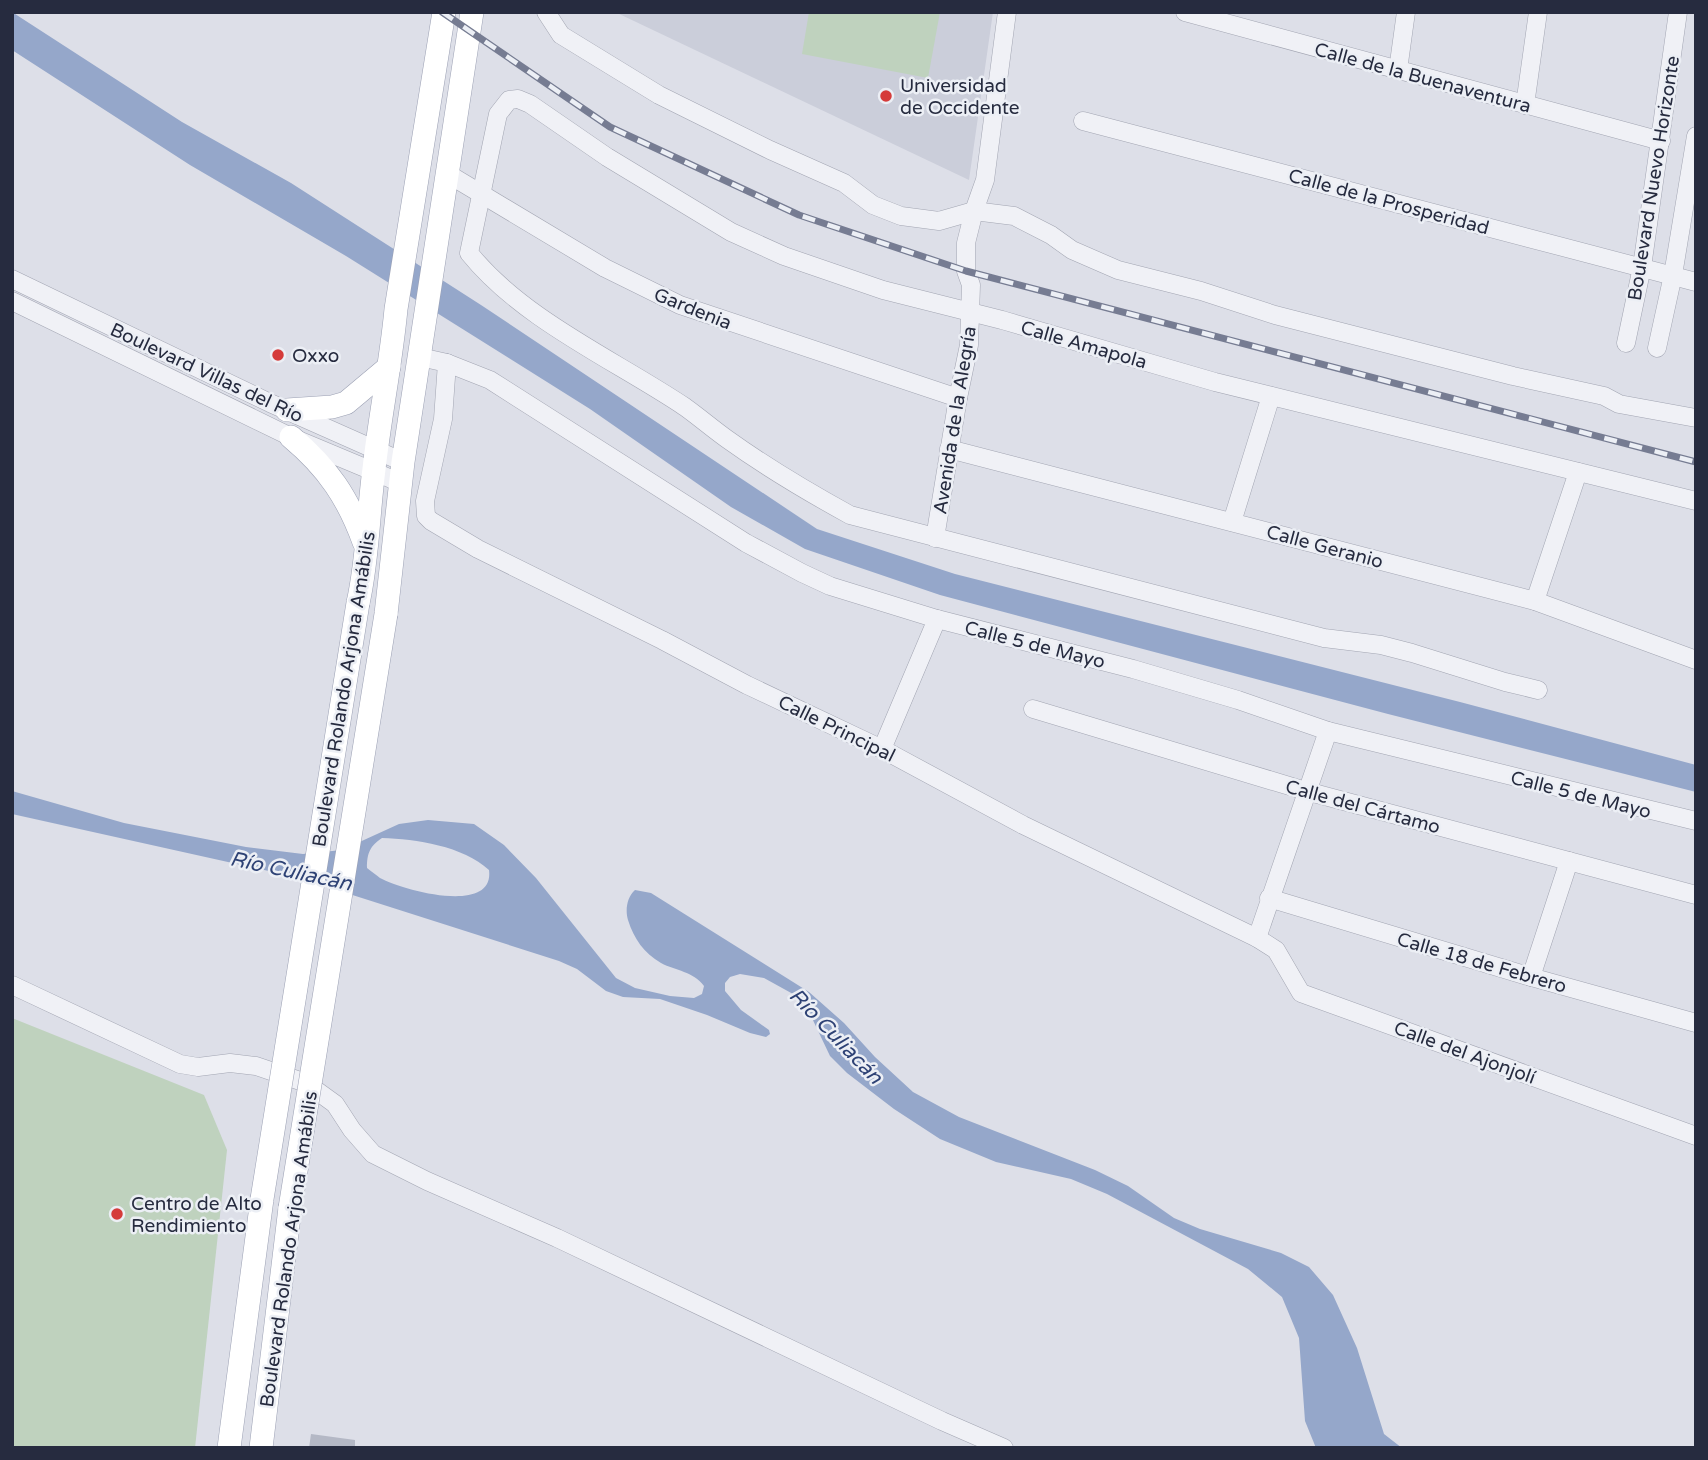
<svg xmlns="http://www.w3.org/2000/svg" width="1708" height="1460" font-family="'Varela Round',sans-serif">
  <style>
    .built { fill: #cbceda }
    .green { fill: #bfd2be }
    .water { fill: #95a7ca; fill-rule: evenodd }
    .building { fill: #b4b8c5 }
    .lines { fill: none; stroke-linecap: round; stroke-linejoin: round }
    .minor-casing { stroke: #a2a5b2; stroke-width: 19 }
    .major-casing { stroke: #9ca1b4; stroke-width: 24 }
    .minor { stroke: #f0f1f6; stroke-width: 18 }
    .major { stroke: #fff; stroke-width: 23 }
    .rail-casing { stroke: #767c92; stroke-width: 7 }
    .rail { stroke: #eceff5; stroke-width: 4.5; stroke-dasharray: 13; stroke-linecap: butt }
    .major-bridge-casing { stroke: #9ca1b4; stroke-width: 24; stroke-linecap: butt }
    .major-bridge { stroke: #fff; stroke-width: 23 }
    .poi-dot { fill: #d53b3a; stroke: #eceff5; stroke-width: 2.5 }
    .labels { text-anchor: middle; stroke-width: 5; stroke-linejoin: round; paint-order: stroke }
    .street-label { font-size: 19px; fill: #262b3f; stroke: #eceff5 }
    .poi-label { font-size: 19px; fill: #262b3f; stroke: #eceff5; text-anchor: start }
    .water-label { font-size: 21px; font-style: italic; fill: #2e4275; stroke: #eceff5 }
  </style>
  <rect width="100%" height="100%" fill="#dddfe8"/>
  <polygon class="built" points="615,12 993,12 969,180"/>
  <g class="green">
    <polygon points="809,12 940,12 928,78 802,54"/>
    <polygon points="12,1018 204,1095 227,1150 195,1448 12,1448"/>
  </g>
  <g class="water">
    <polygon points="12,12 182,122 291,183 481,305 817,529 955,574 1460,702 1696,765 1696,792 1388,714 940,595 805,549 731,507 590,409 346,256 190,165 12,50"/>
    <path d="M12 791 124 823 246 847 303 854 342 850 399 824 428 820 474 824 504 845 536 878 616 978 635 988 670 996 694 998 702 994 704 986C693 971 676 971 661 963 644 953 634 939 628 920 625 910 627 897 635 890L651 893 809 992 844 1023 875 1057 913 1092 959 1117 1095 1170 1128 1186 1174 1218 1200 1229 1281 1253 1309 1267 1333 1295 1357 1348 1384 1434 1402 1448H1316L1305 1421 1299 1338 1282 1297 1248 1269 1107 1194 1071 1179 996 1162 940 1139 894 1109 847 1073 830 1056 811 1016 793 994 764 978 740 974 730 977 725 983V991L741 1010 769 1030 770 1034 766 1037 750 1033 707 1015 660 999 623 997 606 991 577 969 559 961 296 877 12 814ZM382 838C416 839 463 846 489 870 495 916 402 890 380 878 376 875 371 871 367 868 367 853 370 846 382 838Z"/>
  </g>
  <polygon class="building" points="311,1434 355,1440 355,1448 309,1448"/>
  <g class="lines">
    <defs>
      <g id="minor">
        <polyline points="546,12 561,35 659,95 770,150 844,183 873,205 901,216 939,221 974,211 1014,216 1051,235 1072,250 1118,270 1201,291 1275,315 1513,376 1604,396 1619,404 1696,418"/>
        <polyline points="1185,12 1661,141"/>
        <polyline points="1398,70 1406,12"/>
        <polyline points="1525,105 1538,12"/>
        <polyline points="1083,121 1696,282"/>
        <polyline points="448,174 605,268 680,305 958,398"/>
        <polyline points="12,279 270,403 403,462"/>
        <polyline points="12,301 291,437 401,483"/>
        <polyline points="1626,343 1642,267 1678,12"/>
        <polyline points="1657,348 1673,275 1696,136"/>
        <polyline points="420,357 447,363 490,380 746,543 802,573 830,586 937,619 1133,669 1238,700 1328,731 1696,821"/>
        <polyline points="447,363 443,419 425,501 426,516 431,521 478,549 662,640 747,685 882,749 1023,825 1257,938 1276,950 1301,993 1696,1136"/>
        <polyline points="949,449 1535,601 1696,660"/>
        <polyline points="1232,522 1271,396"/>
        <polyline points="935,538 958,398 969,345 971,285 966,271 966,243 974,211 985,180 1007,12"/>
        <polyline points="1535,601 1578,472"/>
        <path d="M1538 690 1505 682 1412 653 1381 645 1324 638 850 515C808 492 766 467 727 439 713 429 699 417 685 407 615 360 523 320 469 253L498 114 509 100 518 99 530 104 607 157 731 232 784 256 883 290 1002 320 1215 382 1696 501"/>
        <polyline points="1033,709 1306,791 1696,895"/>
        <polyline points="882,749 937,619"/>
        <polyline points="1269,898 1531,977 1696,1023"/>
        <polyline points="1257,938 1328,731"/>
        <polyline points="1531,977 1569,861"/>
        <polyline points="12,985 180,1064 198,1067 230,1063 256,1066 306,1083 335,1104 352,1130 373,1154 427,1181 557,1238 942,1421 1004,1448"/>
      </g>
      <g id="major">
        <polyline points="287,410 332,407 346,403 389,367"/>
        <path d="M291 437C328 468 348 498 364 542"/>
        <path d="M358 603C368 559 368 514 374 469 380 415 391 363 396 309L444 12"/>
        <polyline points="386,614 403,462 472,12"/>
        <polyline points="229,1448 262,1199"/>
        <polyline points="261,1448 290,1208"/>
      </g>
    </defs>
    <use href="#minor" class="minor-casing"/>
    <use href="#major" class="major-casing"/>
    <use href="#minor" class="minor"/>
    <use href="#major" class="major"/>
    <defs>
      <polyline id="rail" points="442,12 610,127 799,215 966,271 1696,462"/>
    </defs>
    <use href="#rail" class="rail-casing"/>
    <use href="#rail" class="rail"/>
    <defs>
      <g id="major-bridge">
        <polyline points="262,1199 358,603"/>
        <polyline points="290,1208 386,614"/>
      </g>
    </defs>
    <use href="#major-bridge" class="major-bridge-casing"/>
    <use href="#major-bridge" class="major-bridge"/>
  </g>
  <g class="poi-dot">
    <circle cx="886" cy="96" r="7"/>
    <circle cx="278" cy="355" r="7"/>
    <circle cx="117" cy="1214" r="7"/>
  </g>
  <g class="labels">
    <g class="street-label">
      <text transform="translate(1423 77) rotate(15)" y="7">Calle de la Buenaventura</text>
      <text transform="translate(1653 178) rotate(-81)" y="7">Boulevard Nuevo Horizonte</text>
      <text transform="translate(1389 201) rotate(15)" y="7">Calle de la Prosperidad</text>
      <text transform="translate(693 308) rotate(22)" y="7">Gardenia</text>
      <text transform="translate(1084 344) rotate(16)" y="7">Calle Amapola</text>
      <text transform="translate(207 372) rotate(25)" y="7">Boulevard Villas del Río</text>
      <text transform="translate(954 420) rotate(-81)" y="7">Avenida de la Alegría</text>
      <text transform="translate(1325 546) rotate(15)" y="7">Calle Geranio</text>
      <text transform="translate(1035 644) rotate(14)" y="7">Calle 5 de Mayo</text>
      <text transform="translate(343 689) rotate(-81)" y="7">Boulevard Rolando Arjona Amábilis</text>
      <text transform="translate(837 728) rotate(26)" y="7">Calle Principal</text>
      <text transform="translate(1581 794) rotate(14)" y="7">Calle 5 de Mayo</text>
      <text transform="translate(1363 806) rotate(15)" y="7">Calle del Cártamo</text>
      <text transform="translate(1482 962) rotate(16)" y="7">Calle 18 de Febrero</text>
      <text transform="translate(1465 1052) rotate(20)" y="7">Calle del Ajonjolí</text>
      <text transform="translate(288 1249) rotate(-82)" y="7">Boulevard Rolando Arjona Amábilis</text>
    </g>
    <g class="poi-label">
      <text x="900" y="92">Universidad<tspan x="900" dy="22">de Occidente</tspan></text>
      <text x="292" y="362">Oxxo</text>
      <text x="131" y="1210">Centro de Alto<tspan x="131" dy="22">Rendimiento</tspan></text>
    </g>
    <g class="water-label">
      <text transform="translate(291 871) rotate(12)" y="7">Río Culiacán</text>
      <text transform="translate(836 1036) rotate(46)" y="7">Río Culiacán</text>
    </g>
  </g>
  <rect width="1708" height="1460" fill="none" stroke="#262b3f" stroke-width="28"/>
</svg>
